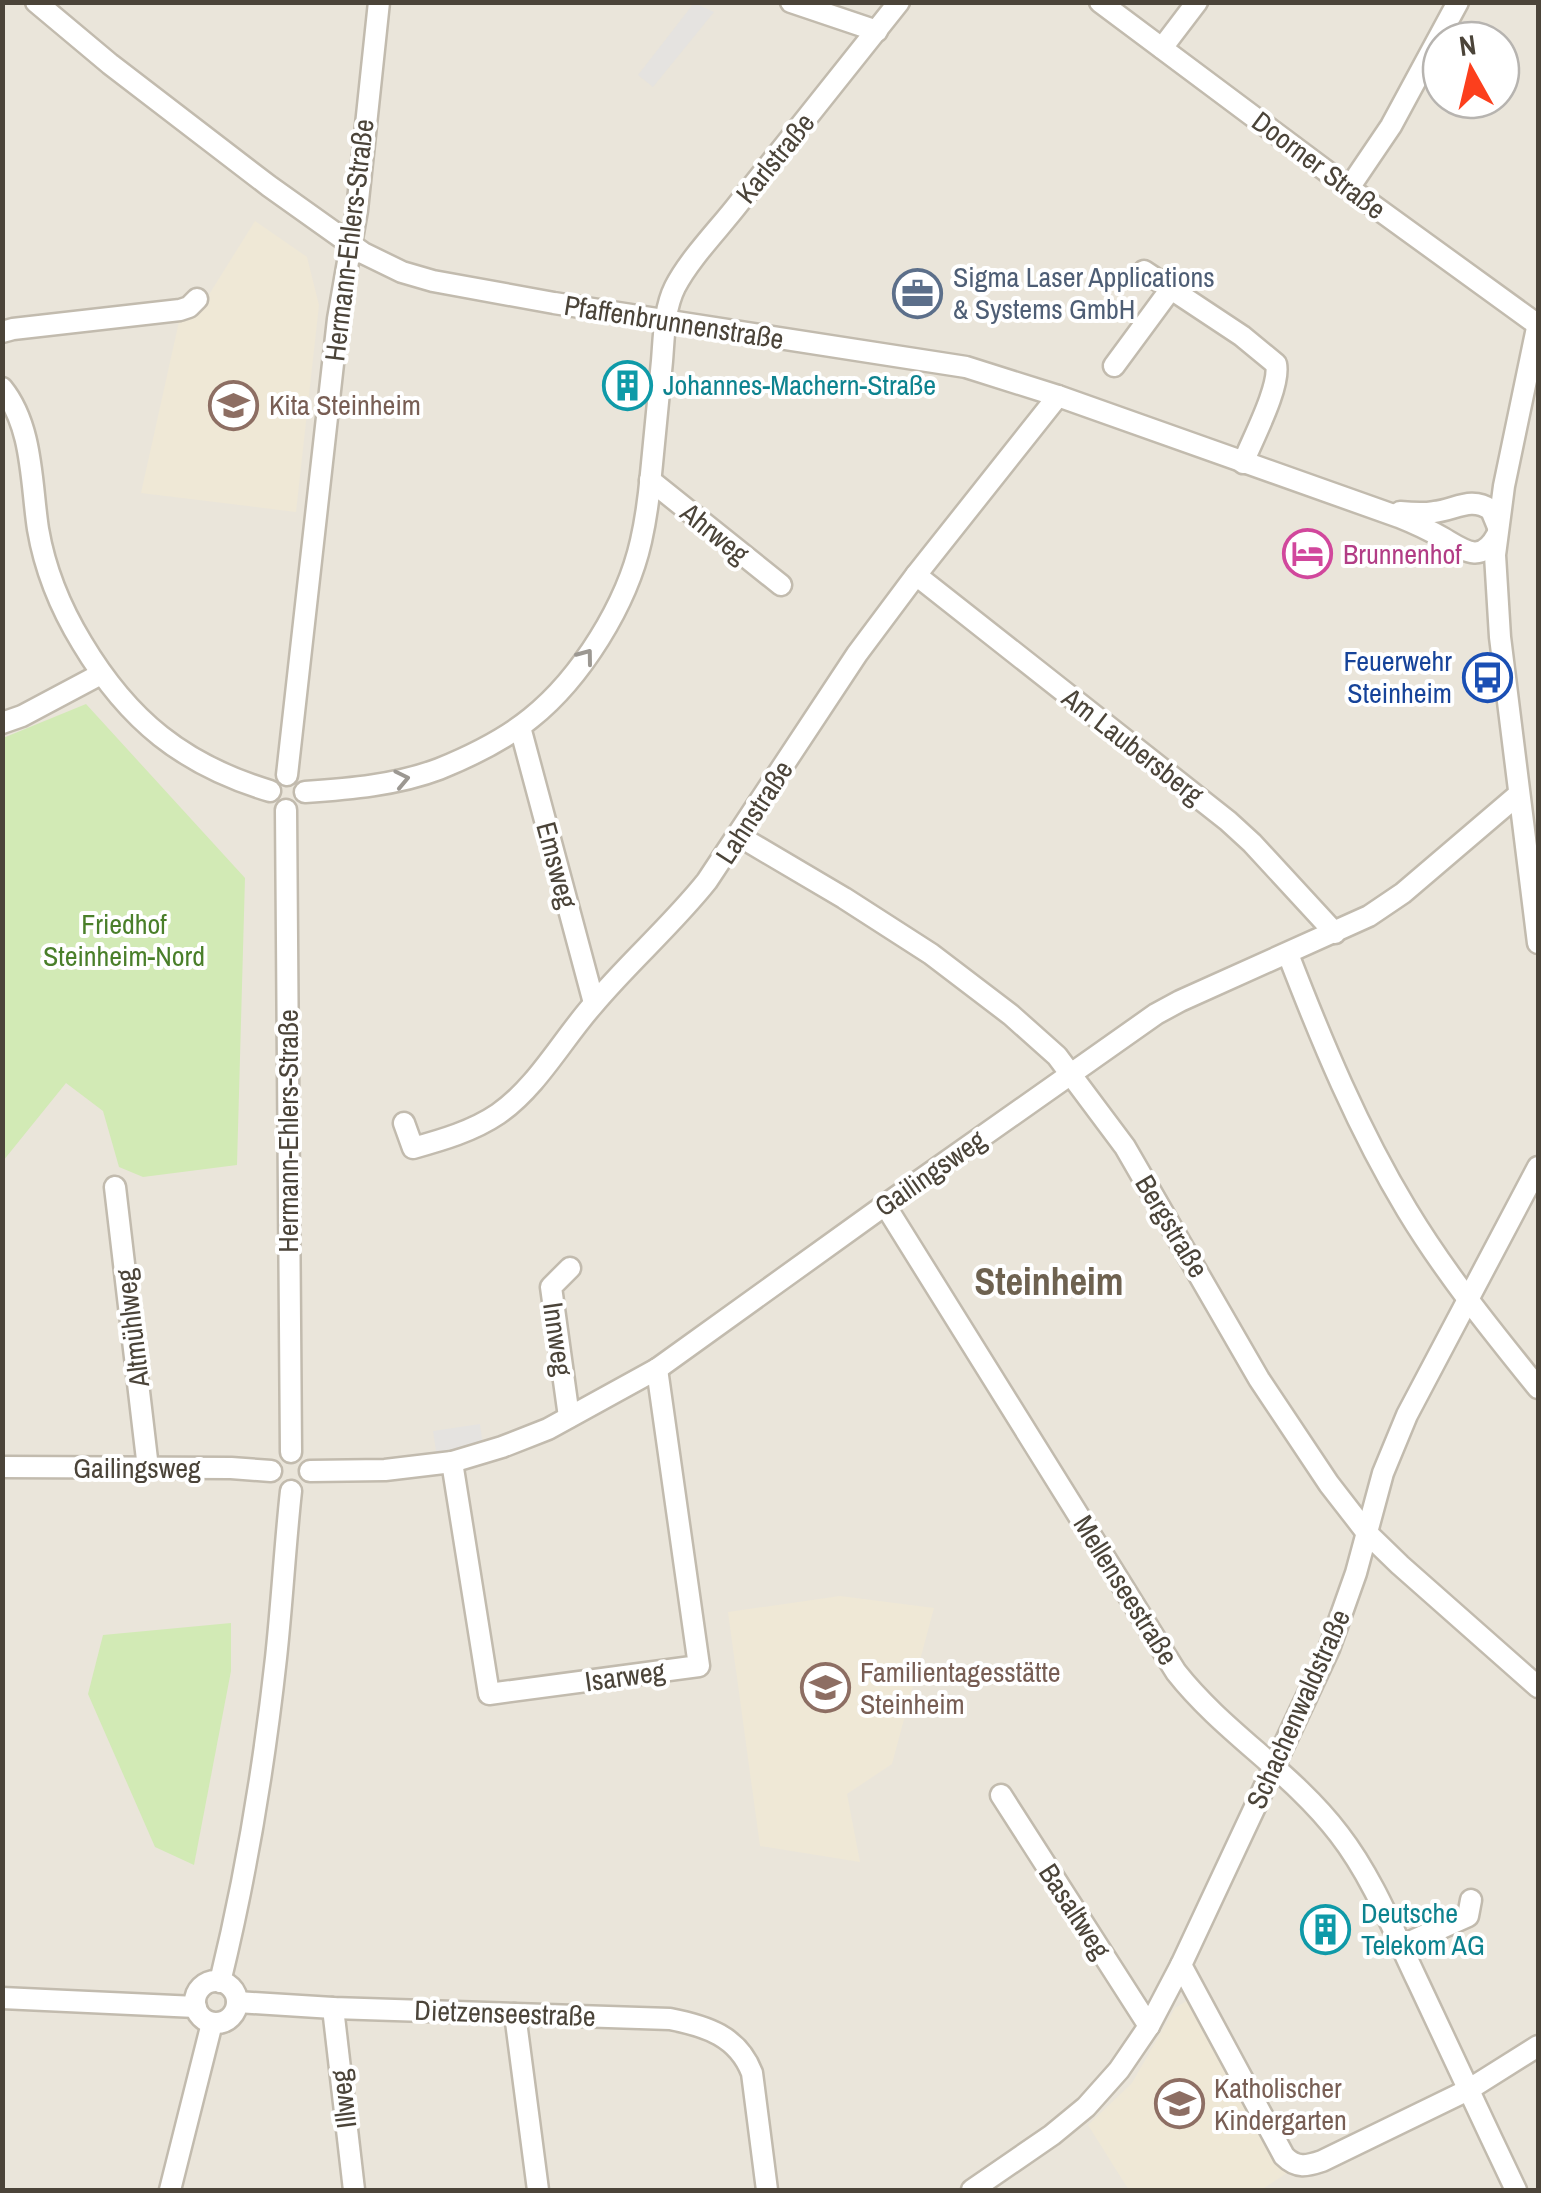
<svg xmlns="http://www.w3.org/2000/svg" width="1541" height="2193" font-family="'Archivo Narrow',sans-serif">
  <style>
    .residential { fill: #eae5da; fill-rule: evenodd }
    .education { fill: #efe8d6 }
    .green { fill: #d2eab5 }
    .parking { fill: #e5e3e0 }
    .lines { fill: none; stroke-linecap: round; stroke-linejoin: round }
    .minor-casing { stroke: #c2bbae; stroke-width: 25 }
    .minor { stroke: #fff; stroke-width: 20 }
    .oneway { stroke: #9c9892 }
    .labels { text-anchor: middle; stroke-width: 8; stroke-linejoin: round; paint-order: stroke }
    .street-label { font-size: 28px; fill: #4b4439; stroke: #fff }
    .service-label { font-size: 28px; fill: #4e5e75; stroke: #fff; text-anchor: start }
    .culture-label { font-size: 28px; fill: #0d838f; stroke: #fff; text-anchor: start }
    .education-label { font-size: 28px; fill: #785e54; stroke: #fff; text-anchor: start }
    .hotel-label { font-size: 28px; fill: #b23c85; stroke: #fff; text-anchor: start }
    .transit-label { font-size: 28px; fill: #164399; stroke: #fff; text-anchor: end }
    .park-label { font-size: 28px; fill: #4a7f2a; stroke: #fff }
    .district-label { font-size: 38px; font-weight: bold; fill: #6e6250; stroke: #fff }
  </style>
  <rect width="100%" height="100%" fill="#f6f3ec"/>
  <path class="residential" d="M3 3H1538V2190H3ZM1441 40H1501V100H1441Z"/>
  <g class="education">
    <polygon points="255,221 307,257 319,305 296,512 141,493 180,317 195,317"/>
    <polygon points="840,1596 934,1608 892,1764 847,1794 860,1862 760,1846 728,1612"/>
    <polygon points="1190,1999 1287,2173 1261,2190 1131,2190 1127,2187 1088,2125 1132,2083 1175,2008"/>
  </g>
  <g class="green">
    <polygon points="86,704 245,878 237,1165 143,1177 119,1167 103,1111 66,1083 3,1161 3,738"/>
    <polygon points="231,1623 231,1671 194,1865 155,1847 88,1694 103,1635"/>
  </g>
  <g class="parking">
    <polygon points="694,3 714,12 653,87 638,75"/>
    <polygon points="480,1424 484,1453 438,1464 433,1431"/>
  </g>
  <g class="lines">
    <defs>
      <g id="minor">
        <path d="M36 2 110 64 269 186 363 253 402 272 433 281 554 303 966 367 1058 396 1399 517C1414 523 1429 530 1443 538 1465 551 1481 564 1497 535"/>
        <polyline points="791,2 877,31"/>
        <polyline points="1100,2 1349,188 1538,325"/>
        <polyline points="1162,48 1197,2"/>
        <polyline points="1349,188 1391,126 1458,2"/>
        <path d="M1144 271 1242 336 1276 364C1281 386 1252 440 1243 463"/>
        <polyline points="1538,323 1504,486 1495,555 1500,637 1538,943"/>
        <polyline points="2,332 13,329 180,310 189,307 197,299"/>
        <polyline points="1114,366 1170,290"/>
        <path d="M2 388C33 426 31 483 38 529 45 570 60 607 82 643 128 720 183 765 270 791"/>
        <polyline points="650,480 781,585"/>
        <path d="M1400 512C1411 513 1423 514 1434 512 1455 510 1471 496 1491 510L1498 527"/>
        <polyline points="916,575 1228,821 1252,843 1335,933"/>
        <polyline points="2,723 22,716 101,674"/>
        <polyline points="520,727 594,1003"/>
        <polyline points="287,775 338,319 357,210 379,2"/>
        <path d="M305 792C349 789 397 785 439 769 471 756 504 740 531 718 581 678 627 604 641 541 646 519 649 496 651 474 655 436 658 399 662 361 664 337 664 309 675 287 690 258 719 229 739 203 792 136 846 69 899 2"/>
        <polyline points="286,810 291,1452"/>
        <polyline points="739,836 844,898 931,954 1011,1015 1057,1056 1125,1147 1259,1379 1329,1484 1367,1533 1400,1565 1538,1687"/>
        <path d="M1288 954C1322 1042 1358 1129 1407 1210 1445 1273 1492 1331 1538 1388"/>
        <path d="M404 1123 413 1148C442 1140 473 1131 498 1114 537 1087 562 1040 593 1005 629 962 672 925 707 881L857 654 916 575 1058 396"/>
        <polyline points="115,1187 148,1468"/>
        <path d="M885 1205 1176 1672C1224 1733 1292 1772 1339 1834 1373 1878 1394 1932 1418 1982 1451 2052 1483 2121 1516 2190"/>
        <polyline points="569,1417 551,1287 570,1268"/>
        <polyline points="452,1462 489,1694 699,1666 657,1369"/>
        <polyline points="2,1467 231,1468 271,1471"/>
        <polyline points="310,1471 385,1470 452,1462 502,1447 548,1429 657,1369 885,1205 1156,1014 1180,1001 1369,916 1403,893 1519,794"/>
        <polyline points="1001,1795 1149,2026"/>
        <polyline points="1401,1946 1468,1916 1471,1900"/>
        <path d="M1181 1965 1284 2156C1297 2169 1307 2166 1322 2161L1468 2090 1538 2046"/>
        <circle cx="216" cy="2002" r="21"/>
        <path d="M220 1982C246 1876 264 1767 276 1658 282 1603 285 1546 291 1491"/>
        <polyline points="2,1998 196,2007"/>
        <path d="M237 2002 333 2008 670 2019C706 2026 738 2036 752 2073L767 2190"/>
        <polyline points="333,2008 354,2190"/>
        <polyline points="515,2014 538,2190"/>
        <polyline points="170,2190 212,2023"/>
        <polyline points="972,2190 1052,2135 1086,2107 1119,2070 1149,2026 1181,1965 1329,1649 1356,1573 1383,1473 1407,1415 1538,1167"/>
      </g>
    </defs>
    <use href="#minor" class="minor-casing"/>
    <use href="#minor" class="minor"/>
  </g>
  <defs><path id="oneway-chevron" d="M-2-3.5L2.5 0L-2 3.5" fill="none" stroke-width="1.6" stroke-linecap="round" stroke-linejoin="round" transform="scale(2.5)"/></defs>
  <g class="oneway">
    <use href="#oneway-chevron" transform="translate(586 656) rotate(-53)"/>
    <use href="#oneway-chevron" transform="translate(402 779) rotate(-12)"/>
  </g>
  <defs>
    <symbol id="office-ring" viewBox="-11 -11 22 22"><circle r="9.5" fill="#fff" stroke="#5c6f8a" stroke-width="1.5"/><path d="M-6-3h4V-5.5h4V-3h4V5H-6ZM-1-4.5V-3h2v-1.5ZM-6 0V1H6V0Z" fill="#5c6f8a"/></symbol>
    <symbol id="building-ring" viewBox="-11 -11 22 22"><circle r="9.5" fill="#fff" stroke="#0f9aa8" stroke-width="1.5"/><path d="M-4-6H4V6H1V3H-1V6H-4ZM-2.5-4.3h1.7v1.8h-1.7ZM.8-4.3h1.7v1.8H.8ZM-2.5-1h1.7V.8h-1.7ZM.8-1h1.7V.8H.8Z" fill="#0f9aa8"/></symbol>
    <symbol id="school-ring" viewBox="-11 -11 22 22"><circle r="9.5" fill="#fff" stroke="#8d6e63" stroke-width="1.5"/><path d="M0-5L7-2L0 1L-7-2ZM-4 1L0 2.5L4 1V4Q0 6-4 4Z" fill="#8d6e63"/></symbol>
    <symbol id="hotel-ring" viewBox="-11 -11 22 22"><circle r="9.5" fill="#fff" stroke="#d1479c" stroke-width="1.5"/><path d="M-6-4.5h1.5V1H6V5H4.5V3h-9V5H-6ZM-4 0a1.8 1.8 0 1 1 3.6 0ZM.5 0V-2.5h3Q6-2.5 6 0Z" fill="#d1479c"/></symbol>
    <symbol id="bus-ring" viewBox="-11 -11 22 22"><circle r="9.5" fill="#fff" stroke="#1a4fb4" stroke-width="1.5"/><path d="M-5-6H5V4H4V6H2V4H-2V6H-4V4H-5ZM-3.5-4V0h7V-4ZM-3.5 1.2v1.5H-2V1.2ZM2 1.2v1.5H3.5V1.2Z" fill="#1a4fb4"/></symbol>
  </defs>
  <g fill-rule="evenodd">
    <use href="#office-ring" x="890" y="266" width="55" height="55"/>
    <use href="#building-ring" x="600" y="358" width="55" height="55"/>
    <use href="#school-ring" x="206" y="378" width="55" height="55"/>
    <use href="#hotel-ring" x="1280" y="526" width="55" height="55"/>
    <use href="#bus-ring" x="1460" y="650" width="55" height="55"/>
    <use href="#school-ring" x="798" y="1660" width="55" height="55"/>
    <use href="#building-ring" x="1298" y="1902" width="55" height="55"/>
    <use href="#school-ring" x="1152" y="2076" width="55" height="55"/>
  </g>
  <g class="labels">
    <g class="street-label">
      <text transform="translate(775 158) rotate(-51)" y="10">Karlstraße</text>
      <text transform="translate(1319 165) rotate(37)" y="10">Doorner Straße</text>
      <text transform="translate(349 240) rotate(-83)" y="10">Hermann-Ehlers-Straße</text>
      <text transform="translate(674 322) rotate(9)" y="10">Pfaffenbrunnenstraße</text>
      <text transform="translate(715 533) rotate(39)" y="10">Ahrweg</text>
      <text transform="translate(1133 746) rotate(38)" y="10">Am Laubersberg</text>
      <text transform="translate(754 812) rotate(-57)" y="10">Lahnstraße</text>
      <text transform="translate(557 865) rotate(75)" y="10">Emsweg</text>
      <text transform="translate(288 1131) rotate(-90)" y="10">Hermann-Ehlers-Straße</text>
      <text transform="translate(930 1173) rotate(-35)" y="10">Gailingsweg</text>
      <text transform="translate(1172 1226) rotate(59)" y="10">Bergstraße</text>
      <text transform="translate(132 1328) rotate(-97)" y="10">Altmühlweg</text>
      <text transform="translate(558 1339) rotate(82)" y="10">Innweg</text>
      <text x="137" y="1478">Gailingsweg</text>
      <text transform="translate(1126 1590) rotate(58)" y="10">Mellenseestraße</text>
      <text transform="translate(625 1676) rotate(-8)" y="10">Isarweg</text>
      <text transform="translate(1298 1709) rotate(-66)" y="10">Schachenwaldstraße</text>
      <text transform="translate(1075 1911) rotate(57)" y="10">Basaltweg</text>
      <text transform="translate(505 2013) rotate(2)" y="10">Dietzenseestraße</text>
      <text transform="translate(343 2099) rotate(-97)" y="10">Illweg</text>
    </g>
    <g class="service-label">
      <text x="953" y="287">Sigma Laser Applications<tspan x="953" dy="32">&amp; Systems GmbH</tspan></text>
    </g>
    <g class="culture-label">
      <text x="663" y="395">Johannes-Machern-Straße</text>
      <text x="1361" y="1923">Deutsche<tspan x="1361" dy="32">Telekom AG</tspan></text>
    </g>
    <g class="education-label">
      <text x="269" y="415">Kita Steinheim</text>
      <text x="860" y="1682">Familientagesstätte<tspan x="860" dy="32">Steinheim</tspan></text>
      <text x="1214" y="2098">Katholischer<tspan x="1214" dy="32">Kindergarten</tspan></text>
    </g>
    <g class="hotel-label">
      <text x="1343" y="564">Brunnenhof</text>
    </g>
    <g class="transit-label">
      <text x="1452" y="671">Feuerwehr<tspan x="1452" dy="32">Steinheim</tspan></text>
    </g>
    <g class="park-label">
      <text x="124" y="934">Friedhof<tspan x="124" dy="32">Steinheim-Nord</tspan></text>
    </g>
    <g class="district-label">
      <text x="1049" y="1295">Steinheim</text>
    </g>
  </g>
  <rect width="1541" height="2193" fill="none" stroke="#4b4439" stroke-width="10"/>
  <g transform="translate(1471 70) rotate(352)"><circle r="48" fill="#ffffff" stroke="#b7b4b0" stroke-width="2.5"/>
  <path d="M0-8L18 38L0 25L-18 38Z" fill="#fc3f1d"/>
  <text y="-15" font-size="28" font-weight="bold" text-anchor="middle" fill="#4b4439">N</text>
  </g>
</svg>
